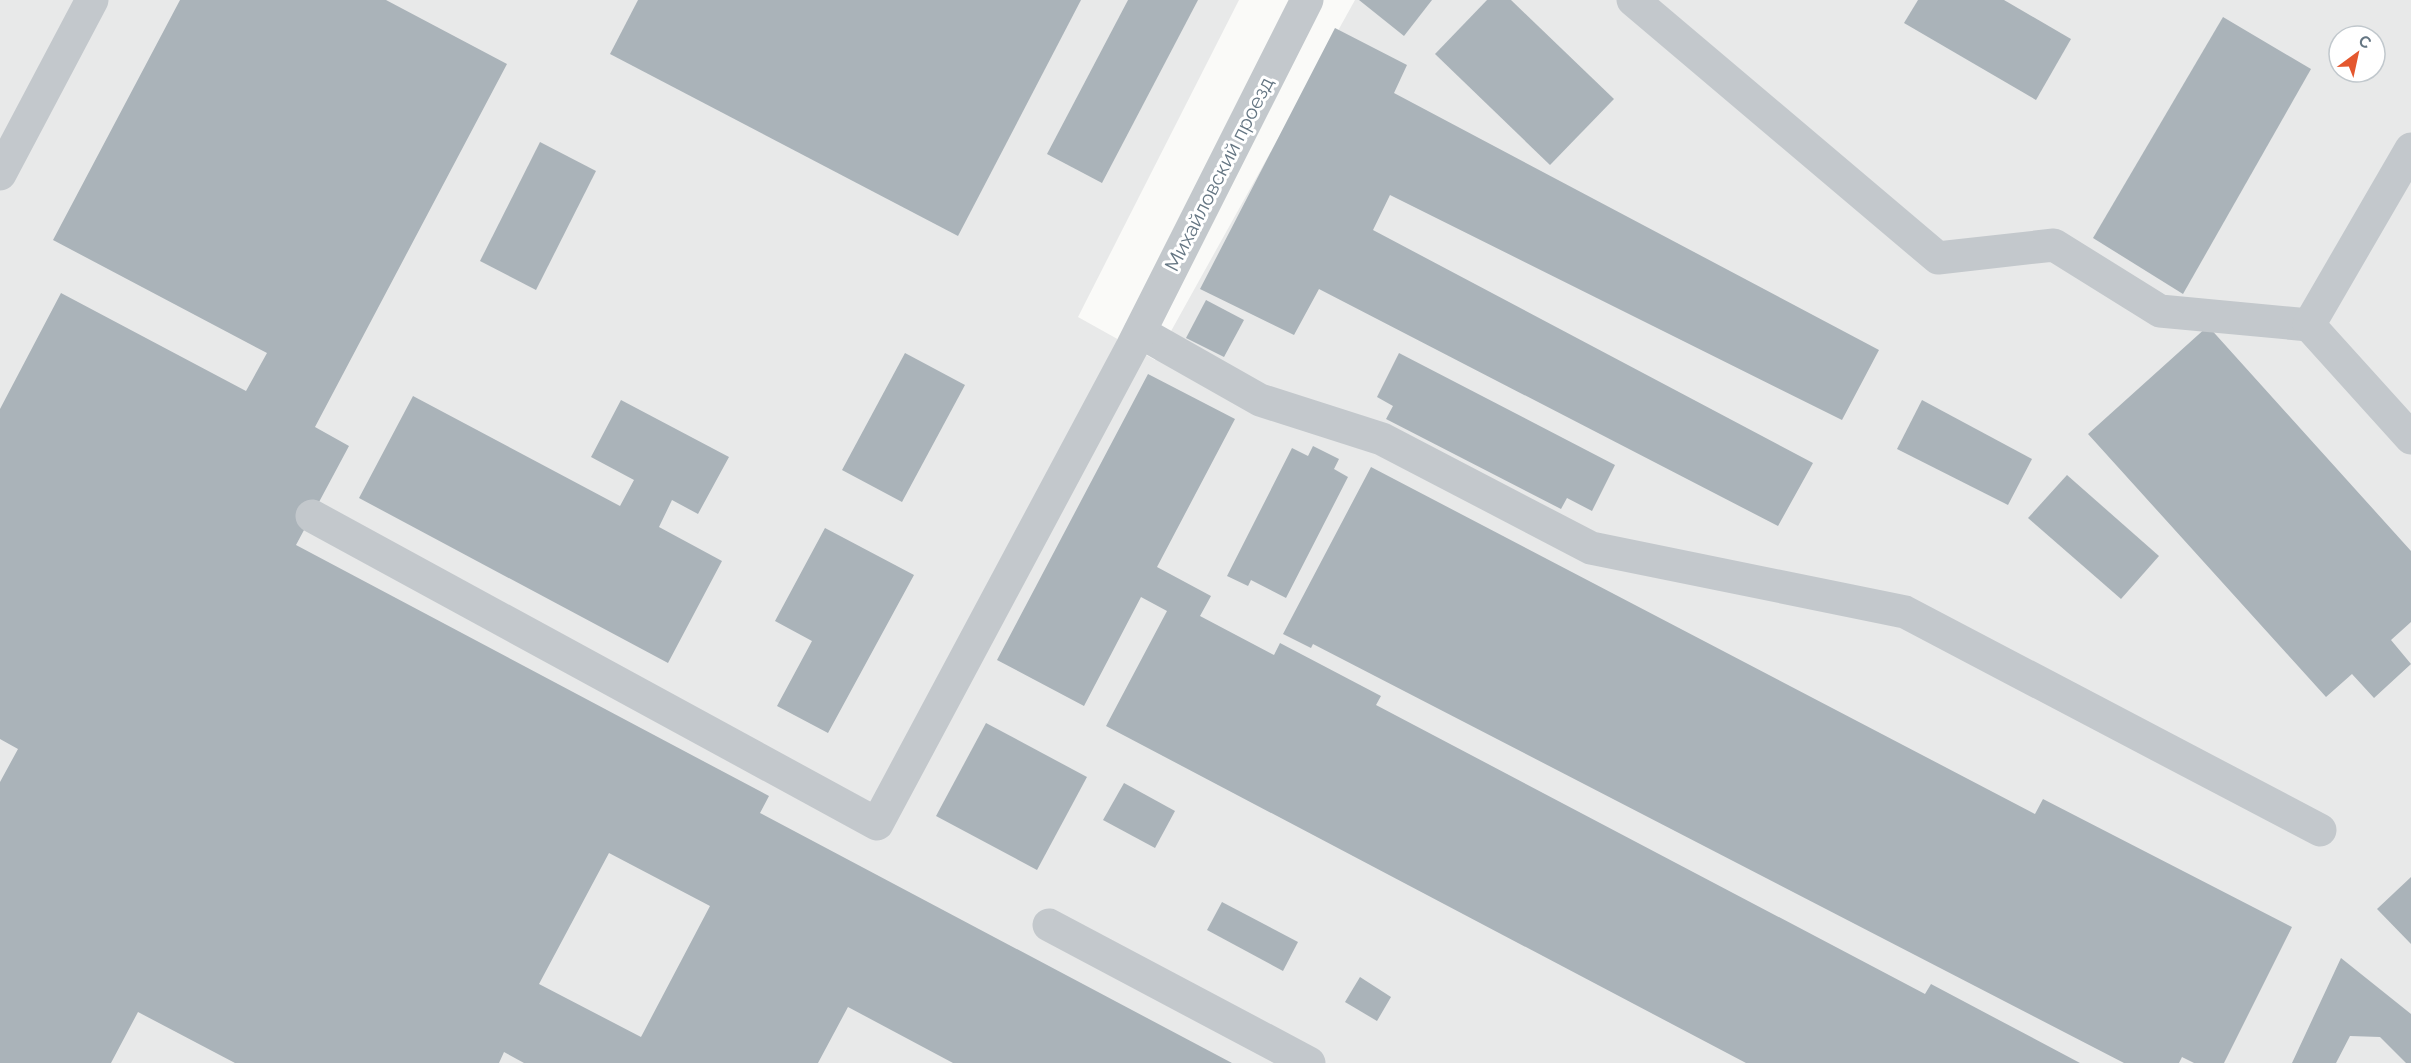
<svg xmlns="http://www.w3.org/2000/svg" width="2411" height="1063" font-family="Raleway,sans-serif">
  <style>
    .built { fill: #e8e9e9; fill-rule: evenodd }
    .building { fill: #aab3b9; fill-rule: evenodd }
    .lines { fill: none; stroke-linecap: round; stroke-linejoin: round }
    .minor { stroke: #c3c8cc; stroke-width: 33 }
    .labels { text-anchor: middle; stroke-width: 6; stroke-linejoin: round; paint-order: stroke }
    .street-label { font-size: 20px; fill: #657683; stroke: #fff }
  </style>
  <rect width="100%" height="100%" fill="#fafaf8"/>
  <path class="built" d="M0 0H1239L1078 317 1155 360 1355 0H2411V1063H0ZM2339 36H2375V72H2339Z"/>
  <g class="building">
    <path d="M180 0H386L507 64 315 427 349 446 296 545 769 796 760 813 1232 1063H953L848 1007 818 1063H524L504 1052 499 1063H235L138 1012 111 1063H0V782L18 749 0 739V409L61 293 246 391 267 353 53 240ZM609 853 710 906 641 1037 539 984Z"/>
    <polygon points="638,0 1081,0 958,236 610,54"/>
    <polygon points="1128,0 1198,0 1102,183 1047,154"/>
    <polygon points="1359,0 1432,0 1404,36"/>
    <polygon points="1487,0 1511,0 1614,99 1550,165 1435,54"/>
    <polygon points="1918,0 2004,0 2071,39 2036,100 1904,23"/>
    <polygon points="2223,17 2311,69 2183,294 2093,238"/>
    <polygon points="1335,28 1407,65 1394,93 1879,350 1842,420 1390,195 1373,230 1813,463 1778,526 1319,289 1294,335 1200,289"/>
    <polygon points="540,142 596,171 536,290 480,261"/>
    <polygon points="1206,300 1244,320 1224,357 1186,338"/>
    <polygon points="2208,326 2411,551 2411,622 2391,640 2411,664 2374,698 2352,674 2326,697 2088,434"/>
    <polygon points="905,353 965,385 902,502 842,470"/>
    <polygon points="1399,353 1615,465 1592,511 1567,498 1561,509 1386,419 1393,406 1377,397"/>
    <polygon points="1148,374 1235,419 1157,567 1211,596 1200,616 1274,655 1280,643 1381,696 1376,705 1925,994 1931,984 2080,1063 1746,1063 1106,726 1167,611 1141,597 1084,706 997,660"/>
    <polygon points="413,396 620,506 634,480 591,457 621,400 729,457 698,514 672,500 659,527 722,561 668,663 359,498"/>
    <polygon points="1922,400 2032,459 2008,505 1897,449"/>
    <polygon points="1313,446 1339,459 1334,469 1348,477 1286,598 1251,580 1248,586 1227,576 1292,448 1308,456"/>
    <polygon points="1371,467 2035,814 2043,799 2292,927 2224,1063 2194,1063 2182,1057 2179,1063 2124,1063 1313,644 1311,648 1283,634"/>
    <polygon points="2067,475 2159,556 2121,599 2028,518"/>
    <polygon points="825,528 914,575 828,733 777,706 812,641 775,621"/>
    <polygon points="986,723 1087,777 1037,870 936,816"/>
    <polygon points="1124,783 1175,811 1155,848 1103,820"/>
    <polygon points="2411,877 2411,944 2377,909"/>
    <polygon points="1222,902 1298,942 1283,971 1207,930"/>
    <polygon points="2341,958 2411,1014 2411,1063 2406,1063 2380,1037 2350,1036 2336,1063 2292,1063"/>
    <polygon points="1360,977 1391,997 1377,1021 1345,1002"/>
  </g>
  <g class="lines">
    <g class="minor">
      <polyline points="1633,0 1938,258 2054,245 2160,311 2309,325"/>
      <polyline points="2411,149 2309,325 2411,438"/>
      <polyline points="0,174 92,0"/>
      <polyline points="1140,332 1260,400 1382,439 1591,548 1905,612 2320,830"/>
      <polyline points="312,516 877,824 1132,347 1307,0"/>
      <polyline points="1049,925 1309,1063"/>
    </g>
  </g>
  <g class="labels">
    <g class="street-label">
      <text transform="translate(1219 174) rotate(-63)" y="7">Михайловский проезд</text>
    </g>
  </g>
  <g transform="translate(2357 54) rotate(33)"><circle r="28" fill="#ffffff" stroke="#c1c8cd" stroke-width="1.5"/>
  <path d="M0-4.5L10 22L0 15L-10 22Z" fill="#e4572e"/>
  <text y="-9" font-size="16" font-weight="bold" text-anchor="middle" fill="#657683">С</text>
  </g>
</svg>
